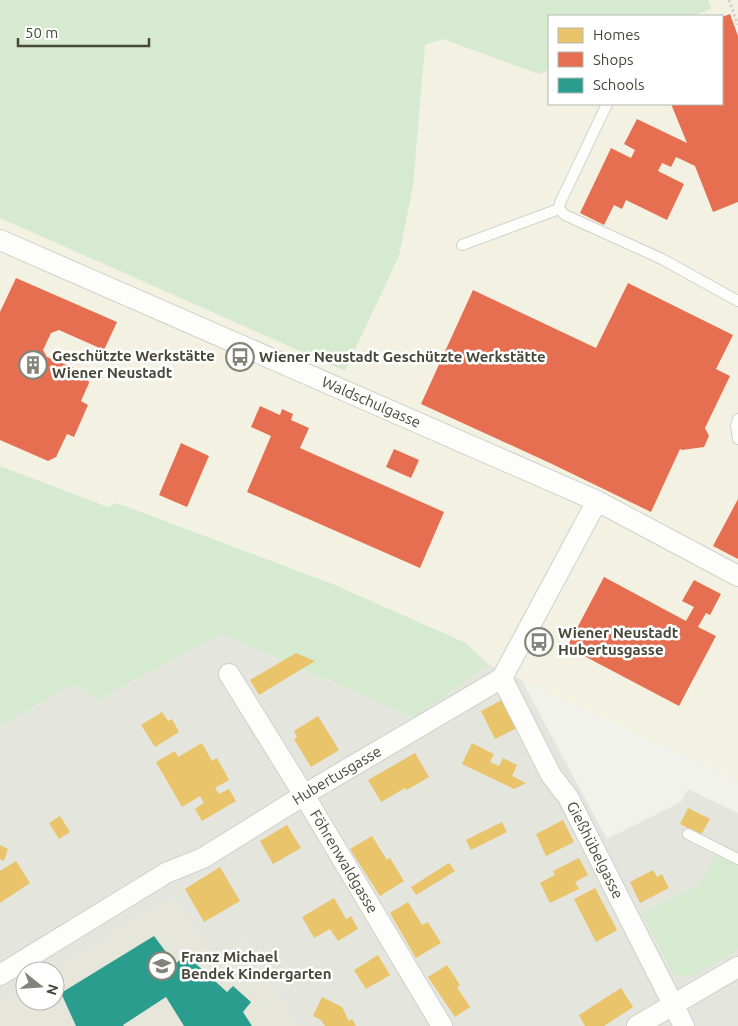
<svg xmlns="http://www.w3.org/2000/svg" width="738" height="1026" font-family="Ubuntu,sans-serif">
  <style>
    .residential { fill: #e4e5dc; fill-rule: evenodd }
    .commercial { fill: #f3f2e2; fill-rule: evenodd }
    .education { fill: #e6e7da }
    .green { fill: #d6ead0 }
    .homes { fill: #e9c46a }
    .shops { fill: #e76f51 }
    .schools { fill: #2a9d8f }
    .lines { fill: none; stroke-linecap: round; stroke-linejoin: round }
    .lane-casing { stroke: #d0d0cb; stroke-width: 12 }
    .street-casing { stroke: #d0d0cb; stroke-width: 22 }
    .path { stroke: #d2d2cc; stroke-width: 3; stroke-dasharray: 2.5 2.5; stroke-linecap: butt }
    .lane { stroke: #fdfdfc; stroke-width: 10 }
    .street { stroke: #fdfdfc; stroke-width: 20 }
    .labels { text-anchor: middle; stroke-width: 5; stroke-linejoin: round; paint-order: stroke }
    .poi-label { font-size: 15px; font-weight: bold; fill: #47473a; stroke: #fff; text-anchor: start }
    .street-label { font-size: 15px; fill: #47473a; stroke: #fff }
  </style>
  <rect width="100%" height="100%" fill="#f2f2ed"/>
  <path class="residential" d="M222 634 415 718 488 664 521 679 607 839 681 802 688 789 738 813V1026H0V725L75 684 97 700ZM25 971H55V1001H25Z"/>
  <path class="commercial" d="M0 0H738V782L488 664 466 643 335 585 117 503 108 507 0 466ZM549 16H722V104H549Z"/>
  <polygon class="education" points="173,899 211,960 244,941 295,1026 0,1026 0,1006 25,991 25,1001 55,1001 55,972"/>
  <g class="green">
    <polygon points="0,0 708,0 711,9 691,16 549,16 549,70 539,74 443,39 425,45 413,186 399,256 345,371 0,218"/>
    <polygon points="0,466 108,507 117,503 335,585 466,643 488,664 415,718 222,634 97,700 75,684 0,725"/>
    <polygon points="717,853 738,863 738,949 692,977 674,974 642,914 700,885"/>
  </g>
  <g class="homes">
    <polygon points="296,653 315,661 259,695 250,680"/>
    <polygon points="504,699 519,727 495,739 481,711"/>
    <polygon points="162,712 168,721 172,719 179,732 155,747 141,725"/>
    <polygon points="318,716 339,750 311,767 294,739 297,737 294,731"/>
    <polygon points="202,743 212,761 217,758 229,780 215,788 219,794 229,789 236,801 202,821 195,809 204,803 200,796 182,807 156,762 175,751 178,757"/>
    <polygon points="472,743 494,754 490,762 499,766 503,758 517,765 512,776 526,783 514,789 462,764"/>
    <polygon points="415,753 429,777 407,790 405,788 381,802 368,780"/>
    <polygon points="688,808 710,819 701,835 680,824"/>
    <polygon points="60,816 70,832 59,839 49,823"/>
    <polygon points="563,820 574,842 546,856 536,834"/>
    <polygon points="502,822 507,832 471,850 466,840"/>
    <polygon points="287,825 301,848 273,864 260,841"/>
    <polygon points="372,836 387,860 390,858 404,881 380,896 350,849"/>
    <polygon points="0,845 8,849 4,861 0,859"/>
    <polygon points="579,858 588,875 575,882 579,889 550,903 540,883 555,875 553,871"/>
    <polygon points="16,861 30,883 0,903 0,871"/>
    <polygon points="449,863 455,871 416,895 411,887"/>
    <polygon points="220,867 240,901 204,922 185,889"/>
    <polygon points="653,870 657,877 662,874 669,888 640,903 630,882"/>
    <polygon points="595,888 617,930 596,942 574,899"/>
    <polygon points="334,898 346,919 351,916 358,929 338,941 330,929 314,938 302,917"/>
    <polygon points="408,902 422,925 428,922 441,943 416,958 390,913"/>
    <polygon points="378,955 390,975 366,989 354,970"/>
    <polygon points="447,965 460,985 457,987 470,1007 455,1017 428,977"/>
    <polygon points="621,988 633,1007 604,1026 585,1026 579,1015"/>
    <polygon points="322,997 342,1007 349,1021 352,1019 356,1026 325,1026 321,1020 313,1016"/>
  </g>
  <g class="shops">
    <polygon points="730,14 738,36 738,202 713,212 695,166 676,157 671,167 662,163 658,171 684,184 667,220 626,200 622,209 614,205 604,225 580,213 611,148 631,158 635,150 624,144 637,119 687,143 671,104 722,104 722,17"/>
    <polygon points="16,278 117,322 104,350 59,330 51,333 43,350 47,357 86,373 89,383 81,401 88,405 74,437 67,434 56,457 48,461 0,440 0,312"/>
    <polygon points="628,283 733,335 716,369 730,376 705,428 709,436 704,447 682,450 680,449 651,512 552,464 421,404 473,290 596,348"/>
    <polygon points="260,406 280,415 282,409 293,414 291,420 309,428 300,448 444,512 420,568 247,492 271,436 251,427"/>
    <polygon points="181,443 209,456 187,507 159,495"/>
    <polygon points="394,449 419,460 411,478 386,467"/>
    <polygon points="738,499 738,559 713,546"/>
    <polygon points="604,577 686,621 694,607 682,601 694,580 721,594 710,615 706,613 698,627 716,636 679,706 567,647"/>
  </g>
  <polygon class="schools" points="154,936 175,964 186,955 227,992 233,986 251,1002 243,1012 252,1026 184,1026 166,997 123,1025 124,1026 76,1026 61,993"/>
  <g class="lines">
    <defs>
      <g id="lane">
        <polyline points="607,104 560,203 559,209 565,215 662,259 738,301"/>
        <polyline points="462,245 559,209"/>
        <polyline points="738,419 736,426 738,439"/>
        <polyline points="688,834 738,859"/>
      </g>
      <g id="street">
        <path id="s1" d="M0 240 597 501 738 576"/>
        <path id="s2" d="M229 674 304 795 442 1026"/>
        <path id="s3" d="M502 678 551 775 568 797 684 1026"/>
        <path id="s4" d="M0 975 166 873 203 858 312 790 502 678 597 501"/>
        <polyline points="637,1026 738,967"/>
      </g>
    </defs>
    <use href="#lane" class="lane-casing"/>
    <use href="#street" class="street-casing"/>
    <polyline class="path" points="729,0 738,25"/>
    <use href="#lane" class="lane"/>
    <use href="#street" class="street"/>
  </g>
  <defs>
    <symbol id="bus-ring" viewBox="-11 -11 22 22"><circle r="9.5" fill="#fff" stroke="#838379" stroke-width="1.5"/><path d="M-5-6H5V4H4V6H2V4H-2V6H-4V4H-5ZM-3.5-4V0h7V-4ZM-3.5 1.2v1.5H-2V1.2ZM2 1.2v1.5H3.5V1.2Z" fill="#838379"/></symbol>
    <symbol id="building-ring" viewBox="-11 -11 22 22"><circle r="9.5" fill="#fff" stroke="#838379" stroke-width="1.5"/><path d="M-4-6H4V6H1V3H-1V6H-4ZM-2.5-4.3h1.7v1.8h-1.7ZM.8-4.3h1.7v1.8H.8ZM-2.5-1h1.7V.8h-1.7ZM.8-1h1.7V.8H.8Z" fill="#838379"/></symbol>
    <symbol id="school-ring" viewBox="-11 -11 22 22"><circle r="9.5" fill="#fff" stroke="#838379" stroke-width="1.5"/><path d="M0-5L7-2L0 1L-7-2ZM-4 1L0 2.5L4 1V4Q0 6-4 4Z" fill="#838379"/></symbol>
  </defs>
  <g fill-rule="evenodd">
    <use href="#bus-ring" x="224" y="341" width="32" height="32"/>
    <use href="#building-ring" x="17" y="349" width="32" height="32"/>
    <use href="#bus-ring" x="523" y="626" width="32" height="32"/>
    <use href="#school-ring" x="146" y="950" width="32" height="32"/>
  </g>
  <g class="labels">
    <g class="poi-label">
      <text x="52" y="361">Geschützte Werkstätte<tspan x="52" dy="17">Wiener Neustadt</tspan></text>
      <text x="259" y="362">Wiener Neustadt Geschützte Werkstätte</text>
      <text x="558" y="638">Wiener Neustadt<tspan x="558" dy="17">Hubertusgasse</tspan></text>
      <text x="181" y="962">Franz Michael<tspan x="181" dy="17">Bendek Kindergarten</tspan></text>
    </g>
    <g class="street-label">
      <text dy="5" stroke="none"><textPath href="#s1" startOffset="405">Waldschulgasse</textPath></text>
      <text dy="5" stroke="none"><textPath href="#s4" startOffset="392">Hubertusgasse</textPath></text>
      <text dy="5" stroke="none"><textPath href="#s3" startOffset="196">Gießhübelgasse</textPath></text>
      <text dy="5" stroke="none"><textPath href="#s2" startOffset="220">Föhrenwaldgasse</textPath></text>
    </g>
  </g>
  <rect x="548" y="15" width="175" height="90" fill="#ffffff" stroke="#b5b5b0"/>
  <rect x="558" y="28" width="25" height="15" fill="#e9c46a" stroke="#b5b5b0"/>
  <text x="593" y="40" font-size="15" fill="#47473a">Homes</text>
  <rect x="558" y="52" width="25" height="15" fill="#e76f51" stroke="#b5b5b0"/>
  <text x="593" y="65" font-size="15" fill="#47473a">Shops</text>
  <rect x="558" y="78" width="25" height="15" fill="#2a9d8f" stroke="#b5b5b0"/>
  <text x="593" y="90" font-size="15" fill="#47473a">Schools</text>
  <g transform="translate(40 986) rotate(107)"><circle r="24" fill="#ffffff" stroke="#b5b5b0"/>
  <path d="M0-4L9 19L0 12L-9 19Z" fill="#838379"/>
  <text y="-8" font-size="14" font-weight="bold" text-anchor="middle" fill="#47473a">N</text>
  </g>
  <path d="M18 38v8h131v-8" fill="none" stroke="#47473a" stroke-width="2.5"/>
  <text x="25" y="38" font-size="15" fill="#47473a" stroke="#ffffff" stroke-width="4" paint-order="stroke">50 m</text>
</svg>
